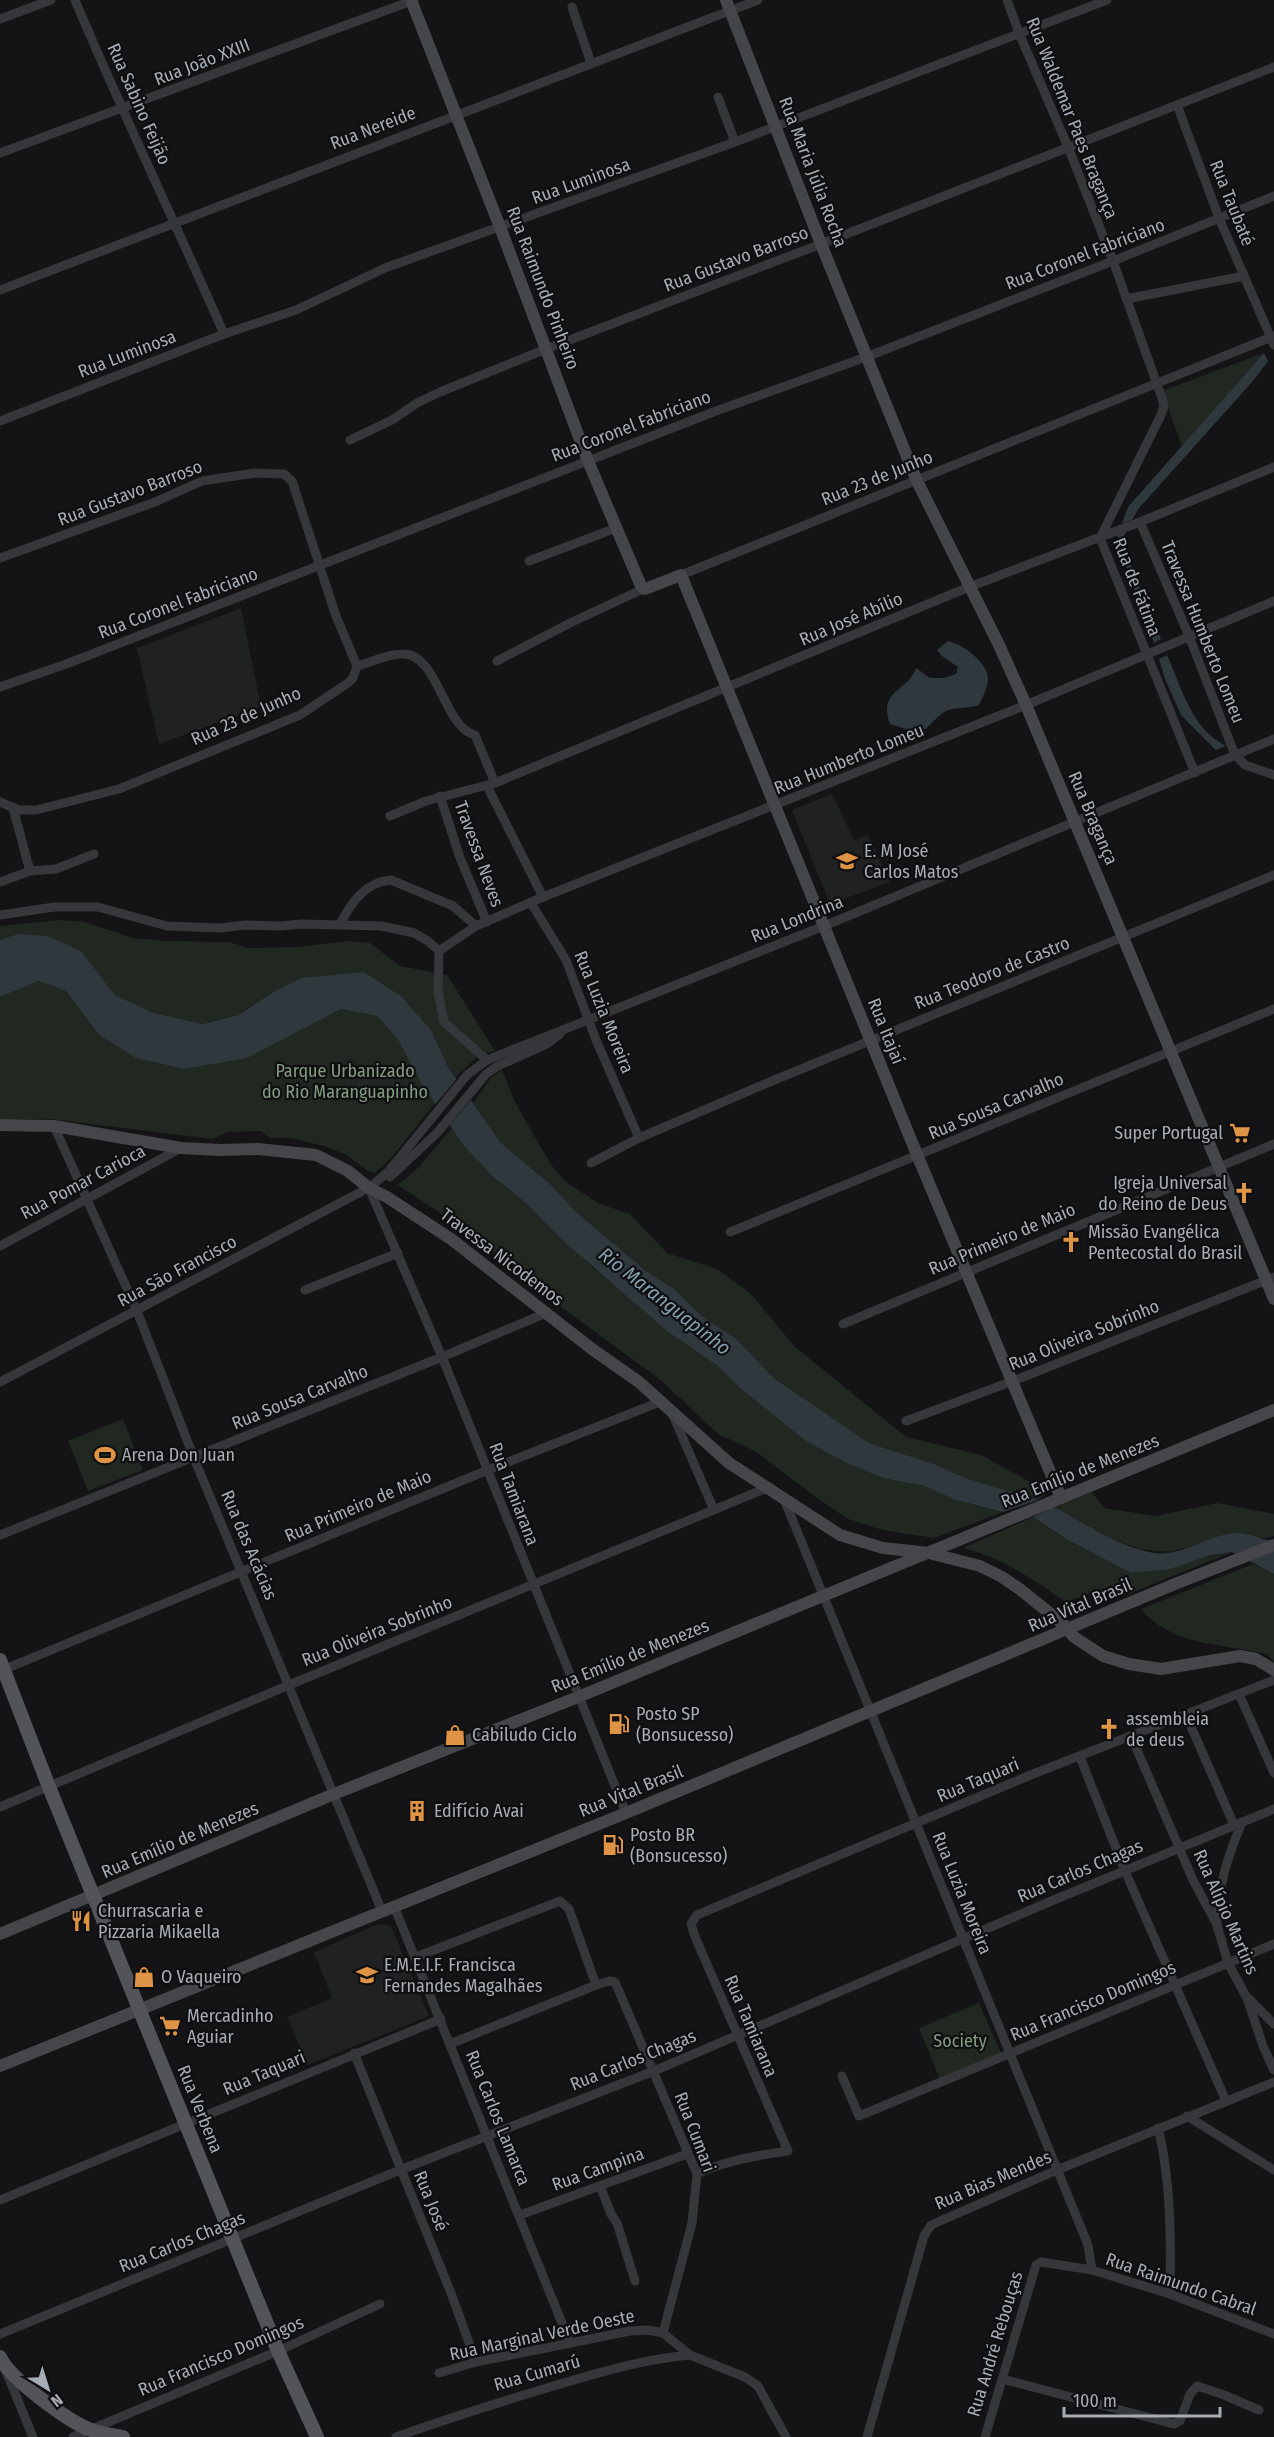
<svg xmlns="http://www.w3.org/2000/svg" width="1274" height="2437" font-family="'Fira Sans Condensed',sans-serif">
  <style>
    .built { fill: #202122 }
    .green { fill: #212821 }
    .water { fill: #2f383d }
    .pier { fill: #141416 }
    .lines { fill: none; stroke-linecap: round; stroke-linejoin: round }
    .street { stroke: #36373a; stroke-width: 9 }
    .secondary { stroke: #44464a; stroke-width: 12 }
    .primary { stroke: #525459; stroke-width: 14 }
    .labels { text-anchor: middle; stroke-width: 4.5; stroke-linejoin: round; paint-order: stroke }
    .street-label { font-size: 18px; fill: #a7adb4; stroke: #0f0f11 }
    .poi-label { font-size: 18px; fill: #a7adb4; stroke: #0f0f11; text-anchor: start }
    .park-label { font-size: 18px; fill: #839d80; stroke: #0f0f11 }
    .water-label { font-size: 20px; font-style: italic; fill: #829eac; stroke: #0f0f11 }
  </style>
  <rect width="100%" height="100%" fill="#141416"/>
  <g class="built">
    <polygon points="241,608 261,707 159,744 137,648"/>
    <polygon points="832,794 854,840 868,835 890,882 830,904 792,810"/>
    <polygon points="378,1924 391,1926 429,2016 308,2065 287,2017 332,1998 314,1952"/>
  </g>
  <g class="green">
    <polygon points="1264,353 1182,446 1162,391"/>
    <polygon points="59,920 84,922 133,938 165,941 229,942 248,948 297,947 349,941 370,943 400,966 447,975 495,1051 479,1055 456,1077 448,1067 431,1030 402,997 275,991 237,1015 203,1024 153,1014 115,995 81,951 18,934 0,940 0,926"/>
    <polygon points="39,981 66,991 99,1035 136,1058 183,1069 295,1031 341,1009 377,1016 397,1038 435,1103 393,1156 375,1173 370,1172 345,1154 324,1146 290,1138 270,1138 261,1131 227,1132 213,1139 50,1119 0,1119 0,997"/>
    <polygon points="502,1070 514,1100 533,1134 552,1166 566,1182 598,1203 630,1214 667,1253 717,1269 750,1293 794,1346 906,1437 981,1455 1032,1483 1045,1495 1038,1500 968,1479 934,1464 869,1443 851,1432 775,1379 735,1338 702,1316 674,1289 646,1271 575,1211 550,1184 500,1142 473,1103 491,1078"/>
    <polygon points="452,1128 463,1145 492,1176 526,1203 593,1268 718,1366 740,1388 807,1442 849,1464 883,1478 924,1486 956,1500 1003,1512 934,1538 883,1530 848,1519 817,1498 755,1451 718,1434 662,1381 564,1309 503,1259 439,1212 398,1185 419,1167"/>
    <polygon points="123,1419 143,1470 88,1491 68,1441"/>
    <path d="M1092 1492 1104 1508 1155 1516 1218 1503 1274 1514V1536C1252 1543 1255 1533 1239 1533 1218 1534 1197 1546 1177 1550 1136 1559 1089 1525 1054 1507Z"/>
    <path d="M1033 1517 1068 1540 1131 1573 1232 1552 1128 1594 1105 1588 1066 1602C1033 1580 1002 1557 963 1548Z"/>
    <path d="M1253 1564 1274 1574V1662L1267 1654C1224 1644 1171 1646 1141 1609Z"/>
    <polygon points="979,2003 1001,2053 940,2079 919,2028"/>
  </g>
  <g class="water">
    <polygon points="1264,353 1268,361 1253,381 1139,508 1132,520 1122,523 1128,507"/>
    <polygon points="1126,531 1122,544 1161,639 1154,643 1126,566 1116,546 1118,534"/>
    <path d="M948 641C963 644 990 664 988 681 987 689 982 698 979 705 968 709 953 707 946 711 938 715 931 725 924 730H909L890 724C878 689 908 692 916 668L930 678H944L956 674 958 667 942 656 937 650Z"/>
    <path d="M1167 655C1182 688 1191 729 1226 746L1216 750 1181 715 1165 679 1159 659Z"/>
    <polygon points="18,934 47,936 81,951 115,995 153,1013 203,1024 238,1015 275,991 302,978 364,972 402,997 431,1030 448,1067 500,1142 550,1184 575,1211 646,1271 674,1289 702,1316 735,1338 775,1379 869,1443 934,1464 968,1479 1038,1500 1003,1512 956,1500 924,1486 883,1478 849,1464 807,1442 740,1388 718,1366 667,1331 568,1245 526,1203 492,1176 463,1145 421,1082 397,1038 377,1016 341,1009 247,1058 183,1069 136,1058 99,1035 66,991 39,981 0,997 0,940"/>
    <path d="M1054 1507C1083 1522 1121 1548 1154 1553 1183 1557 1210 1533 1238 1533 1250 1533 1262 1540 1274 1541V1574L1232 1552 1208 1556 1170 1569 1131 1573 1068 1540 1033 1517Z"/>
  </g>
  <polygon class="pier" points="459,1076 473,1098 448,1127 434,1106"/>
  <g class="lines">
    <g class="street">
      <path d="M75 0C122 112 175 222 224 334"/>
      <polyline points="1007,0 1019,33 1068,147 1113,261 1162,398 1164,406 1161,415 1100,538 1195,773"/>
      <polyline points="572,7 591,63"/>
      <polyline points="0,19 51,0"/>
      <polyline points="718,97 735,142"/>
      <polyline points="1177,105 1219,218 1274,345"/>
      <polyline points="0,153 414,0"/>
      <polyline points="0,290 758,0"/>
      <polyline points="1126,299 1244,276"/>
      <polyline points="0,421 224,334 296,310 385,268 735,142 1107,0"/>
      <polyline points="350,440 392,420 417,403 440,392 546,349 821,244 1274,67"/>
      <polyline points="1140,522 1189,636 1235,755 1245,765 1274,775"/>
      <polyline points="0,558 155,502 202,481 255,473 284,474 292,481 336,616 357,666"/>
      <polyline points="529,561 616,528"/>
      <polyline points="681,575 1274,336"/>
      <polyline points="497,661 572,622 643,589"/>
      <polyline points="0,687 69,663 716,411 866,357 1113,261 1274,196"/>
      <polyline points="487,786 543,897"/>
      <polyline points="440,796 460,858 487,922"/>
      <path d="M0 802 19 810H36L119 789 300 715 348 683 353 678 357 666C371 662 388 654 402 654 438 652 443 727 475 735L495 783"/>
      <polyline points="13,808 30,871"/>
      <polyline points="390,816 426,801 495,783 969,587 1140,522 1274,467"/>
      <polyline points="0,882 30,871 56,869 94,854"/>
      <polyline points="531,903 566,960 596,1040 639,1138"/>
      <polyline points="0,915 54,907 98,907 167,926 220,928 245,925 279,926 302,924 381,926 414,933 428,941 439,951 438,992 444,1022 487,1060"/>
      <path d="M340 924C351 903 365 882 391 880L453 906 476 926"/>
      <polyline points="439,951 476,926 543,897 1026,705 1274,601"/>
      <polyline points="54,1126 137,1311 194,1458 382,1911"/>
      <polyline points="591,1163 639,1138 772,1081 1274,875"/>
      <polyline points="390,1177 437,1133 486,1074 498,1066 547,1044 560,1034"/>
      <polyline points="369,1188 388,1172 467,1075 487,1060 824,926 1274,739"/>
      <polyline points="369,1188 442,1357 626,1813"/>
      <polyline points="730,1232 1274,1009"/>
      <polyline points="0,1246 181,1148"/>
      <polyline points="305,1290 398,1253"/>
      <polyline points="843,1324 1274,1144"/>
      <polyline points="0,1382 372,1186"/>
      <polyline points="672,1413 714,1510"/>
      <polyline points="906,1421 1013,1381 1274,1277"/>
      <polyline points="784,1499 1088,2245 1092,2270"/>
      <polyline points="0,1535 442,1357 546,1313"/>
      <polyline points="0,1671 488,1470 662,1401"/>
      <polyline points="1239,1694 1274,1773"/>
      <polyline points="1186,1715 1234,1825"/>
      <polyline points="1131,1736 1193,1880 1217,1925 1228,1963 1247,1998 1263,2046 1274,2070"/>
      <polyline points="1080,1757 1125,1871 1226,2101"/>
      <polyline points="0,1807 289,1685 767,1488"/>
      <polyline points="394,1906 570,2343"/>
      <path d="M1217 1925C1217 1888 1228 1856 1242 1822"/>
      <polyline points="416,1957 560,1901 569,1909 596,1985"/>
      <polyline points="1248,1998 1274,2024"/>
      <polyline points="450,2044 596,1985 610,1981 615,1982 697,2174 692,2223 663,2333"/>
      <polyline points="354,2053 451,2293 476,2362"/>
      <polyline points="842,2076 859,2116 1274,1944"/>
      <polyline points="1187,2116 1274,2170"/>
      <path d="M1158 2128C1171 2180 1171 2241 1170 2294"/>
      <path d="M697 2174C724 2161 758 2155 788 2151L696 1939 691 1924 697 1915 1033 1774 1274 1680"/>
      <polyline points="600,2186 611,2214 617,2223 635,2281"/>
      <polyline points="0,2200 441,2019"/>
      <polyline points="520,2215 687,2154"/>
      <polyline points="0,2334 400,2170 654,2071 1049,1902 1274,1809"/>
      <polyline points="5,2369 33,2437"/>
      <polyline points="439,2373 476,2362 630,2331 648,2330 663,2333 690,2355 745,2377 758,2386 786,2437"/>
      <polyline points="1002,2379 1174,2424 1180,2421 1190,2394 1197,2386 1224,2395 1259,2410"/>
      <polyline points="73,2437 278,2351 380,2304"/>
      <path d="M396 2437C449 2418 503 2401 557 2385 601 2372 644 2359 690 2355"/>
      <polyline points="867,2437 924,2236 931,2225 1057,2170 1274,2082"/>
      <polyline points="985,2437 1036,2265 1041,2262 1092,2270 1170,2294 1274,2334"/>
    </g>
    <g class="secondary">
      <polyline points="411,0 500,227 588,461 641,586 645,589 681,575 918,1157 1061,1498"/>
      <polyline points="726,0 821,244 917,481 999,645 1026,705 1274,1299"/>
      <polyline points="0,1125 54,1126 181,1148 220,1150 258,1149 316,1155 348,1171 369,1188 387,1197 451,1239 592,1349 639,1382 729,1463 840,1535 883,1548 929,1553 980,1566 1002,1577 1021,1590 1063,1624 1074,1637 1103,1656 1129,1664 1161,1669 1240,1656 1256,1659 1274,1670"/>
      <polyline points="0,1934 334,1794 578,1697 1274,1410"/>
      <polyline points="0,2066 626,1813 1175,1584 1274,1545"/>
    </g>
    <g class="primary">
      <polyline points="0,1660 49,1787 278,2351 317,2437"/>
      <path d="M0 2357C9 2378 69 2422 91 2430 101 2434 113 2435 123 2437"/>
    </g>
  </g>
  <defs>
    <symbol id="school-bare" viewBox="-9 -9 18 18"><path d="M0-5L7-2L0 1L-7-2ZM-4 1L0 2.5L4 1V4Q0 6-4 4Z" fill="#de9444" stroke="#0f0f11" stroke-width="2.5" paint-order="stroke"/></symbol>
    <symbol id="supermarket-bare" viewBox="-9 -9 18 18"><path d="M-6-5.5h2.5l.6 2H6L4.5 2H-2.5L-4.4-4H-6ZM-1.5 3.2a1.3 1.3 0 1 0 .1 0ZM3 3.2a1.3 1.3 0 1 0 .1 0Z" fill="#de9444" stroke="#0f0f11" stroke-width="2.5" paint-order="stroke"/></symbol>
    <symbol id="church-bare" viewBox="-9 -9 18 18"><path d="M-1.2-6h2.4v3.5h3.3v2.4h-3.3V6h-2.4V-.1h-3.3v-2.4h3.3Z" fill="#de9444" stroke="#0f0f11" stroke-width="2.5" paint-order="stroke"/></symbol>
    <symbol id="stadium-bare" viewBox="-9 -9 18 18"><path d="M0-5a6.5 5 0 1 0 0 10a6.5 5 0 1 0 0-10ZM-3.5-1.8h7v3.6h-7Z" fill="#de9444" stroke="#0f0f11" stroke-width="2.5" paint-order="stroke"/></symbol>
    <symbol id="fuel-bare" viewBox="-9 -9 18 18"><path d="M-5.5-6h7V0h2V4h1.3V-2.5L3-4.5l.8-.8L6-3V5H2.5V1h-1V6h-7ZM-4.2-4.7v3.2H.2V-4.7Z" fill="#de9444" stroke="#0f0f11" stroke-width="2.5" paint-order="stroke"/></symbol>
    <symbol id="shop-bare" viewBox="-9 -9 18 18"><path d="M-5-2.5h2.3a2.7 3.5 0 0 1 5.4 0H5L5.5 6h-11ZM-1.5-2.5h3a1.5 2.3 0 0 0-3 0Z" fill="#de9444" stroke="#0f0f11" stroke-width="2.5" paint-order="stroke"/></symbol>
    <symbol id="building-bare" viewBox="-9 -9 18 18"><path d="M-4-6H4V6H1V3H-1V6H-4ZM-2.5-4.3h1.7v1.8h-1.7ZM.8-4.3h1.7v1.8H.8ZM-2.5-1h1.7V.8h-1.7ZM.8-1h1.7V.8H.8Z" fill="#de9444" stroke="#0f0f11" stroke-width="2.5" paint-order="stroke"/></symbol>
    <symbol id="restaurant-bare" viewBox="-9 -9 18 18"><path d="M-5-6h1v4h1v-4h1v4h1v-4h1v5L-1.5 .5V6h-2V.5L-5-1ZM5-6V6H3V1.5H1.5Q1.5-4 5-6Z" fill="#de9444" stroke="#0f0f11" stroke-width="2.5" paint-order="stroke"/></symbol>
  </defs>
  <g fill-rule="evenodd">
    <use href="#school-bare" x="832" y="846" width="30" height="30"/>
    <use href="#supermarket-bare" x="1225" y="1118" width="30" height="30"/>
    <use href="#church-bare" x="1229" y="1178" width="30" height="30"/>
    <use href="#church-bare" x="1056" y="1227" width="30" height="30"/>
    <use href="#stadium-bare" x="90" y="1440" width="30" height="30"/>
    <use href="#fuel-bare" x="604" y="1709" width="30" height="30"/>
    <use href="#church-bare" x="1094" y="1714" width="30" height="30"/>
    <use href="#shop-bare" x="440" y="1720" width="30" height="30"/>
    <use href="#building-bare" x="402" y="1796" width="30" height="30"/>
    <use href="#fuel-bare" x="598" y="1830" width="30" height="30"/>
    <use href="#restaurant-bare" x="66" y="1906" width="30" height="30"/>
    <use href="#school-bare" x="352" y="1960" width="30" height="30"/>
    <use href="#shop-bare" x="129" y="1962" width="30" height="30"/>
    <use href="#supermarket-bare" x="155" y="2011" width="30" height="30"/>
  </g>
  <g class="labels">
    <g class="street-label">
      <text transform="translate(202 62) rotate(-21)" y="6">Rua João XXIII</text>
      <text transform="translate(139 104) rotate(66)" y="6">Rua Sabino Feijão</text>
      <text transform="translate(1072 118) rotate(68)" y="6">Rua Waldemar Paes Bragança</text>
      <text transform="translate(373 128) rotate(-21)" y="6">Rua Nereide</text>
      <text transform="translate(813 172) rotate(69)" y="6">Rua Maria Júlia Rocha</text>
      <text transform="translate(581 181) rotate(-20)" y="6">Rua Luminosa</text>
      <text transform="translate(1232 203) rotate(68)" y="6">Rua Taubaté</text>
      <text transform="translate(1085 254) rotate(-21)" y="6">Rua Coronel Fabriciano</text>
      <text transform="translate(736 259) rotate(-21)" y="6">Rua Gustavo Barroso</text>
      <text transform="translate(543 288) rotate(69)" y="6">Rua Raimundo Pinheiro</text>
      <text transform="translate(127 354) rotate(-21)" y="6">Rua Luminosa</text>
      <text transform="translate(631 426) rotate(-21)" y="6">Rua Coronel Fabriciano</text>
      <text transform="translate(877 478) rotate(-22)" y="6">Rua 23 de Junho</text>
      <text transform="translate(130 493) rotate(-21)" y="6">Rua Gustavo Barroso</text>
      <text transform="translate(1137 587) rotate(69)" y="6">Rua de Fátima</text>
      <text transform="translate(178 603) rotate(-21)" y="6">Rua Coronel Fabriciano</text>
      <text transform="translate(851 619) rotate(-23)" y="6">Rua José Abílio</text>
      <text transform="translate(1203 632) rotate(68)" y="6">Travessa Humberto Lomeu</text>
      <text transform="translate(246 716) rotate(-24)" y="6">Rua 23 de Junho</text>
      <text transform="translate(849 759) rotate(-22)" y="6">Rua Humberto Lomeu</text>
      <text transform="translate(1093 818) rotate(67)" y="6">Rua Bragança</text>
      <text transform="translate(479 854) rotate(70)" y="6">Travessa Neves</text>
      <text transform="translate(797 919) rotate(-22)" y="6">Rua Londrina</text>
      <text transform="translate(992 973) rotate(-22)" y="6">Rua Teodoro de Castro</text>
      <text transform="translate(604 1012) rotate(68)" y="6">Rua Luzia Moreira</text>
      <text transform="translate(886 1031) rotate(68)" y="6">Rua Itajaí</text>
      <text transform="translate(996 1106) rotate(-23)" y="6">Rua Sousa Carvalho</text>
      <text transform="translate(83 1182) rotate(-28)" y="6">Rua Pomar Carioca</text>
      <text transform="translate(1002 1239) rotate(-23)" y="6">Rua Primeiro de Maio</text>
      <text transform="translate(502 1257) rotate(37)" y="6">Travessa Nicodemos</text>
      <text transform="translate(177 1271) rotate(-28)" y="6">Rua São Francisco</text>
      <text transform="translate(1084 1335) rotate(-22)" y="6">Rua Oliveira Sobrinho</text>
      <text transform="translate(300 1397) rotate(-22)" y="6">Rua Sousa Carvalho</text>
      <text transform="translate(1080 1471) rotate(-22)" y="6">Rua Emílio de Menezes</text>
      <text transform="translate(514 1494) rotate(69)" y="6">Rua Tamiarana</text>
      <text transform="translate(358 1506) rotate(-23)" y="6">Rua Primeiro de Maio</text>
      <text transform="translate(249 1545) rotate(67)" y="6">Rua das Acácias</text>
      <text transform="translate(1080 1605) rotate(-23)" y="6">Rua Vital Brasil</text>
      <text transform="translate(377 1631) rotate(-22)" y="6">Rua Oliveira Sobrinho</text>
      <text transform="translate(630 1656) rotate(-22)" y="6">Rua Emílio de Menezes</text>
      <text transform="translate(978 1780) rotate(-23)" y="6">Rua Taquari</text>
      <text transform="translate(631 1791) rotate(-22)" y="6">Rua Vital Brasil</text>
      <text transform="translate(180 1840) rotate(-23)" y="6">Rua Emílio de Menezes</text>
      <text transform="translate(1080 1871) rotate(-23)" y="6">Rua Carlos Chagas</text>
      <text transform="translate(962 1893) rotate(68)" y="6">Rua Luzia Moreira</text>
      <text transform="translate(1226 1912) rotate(66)" y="6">Rua Alípio Martins</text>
      <text transform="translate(1093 2001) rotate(-23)" y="6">Rua Francisco Domingos</text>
      <text transform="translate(751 2026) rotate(67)" y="6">Rua Tamiarana</text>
      <text transform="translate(633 2060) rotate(-22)" y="6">Rua Carlos Chagas</text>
      <text transform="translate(264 2073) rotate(-23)" y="6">Rua Taquari</text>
      <text transform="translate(200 2109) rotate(68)" y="6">Rua Verbena</text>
      <text transform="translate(498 2118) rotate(68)" y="6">Rua Carlos Lamarca</text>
      <text transform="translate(695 2132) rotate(69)" y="6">Rua Cumari</text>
      <text transform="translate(598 2169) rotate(-20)" y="6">Rua Campina</text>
      <text transform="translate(993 2180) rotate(-23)" y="6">Rua Bias Mendes</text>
      <text transform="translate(431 2201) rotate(68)" y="6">Rua José</text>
      <text transform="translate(182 2242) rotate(-22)" y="6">Rua Carlos Chagas</text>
      <text transform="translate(1181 2284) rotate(19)" y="6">Rua Raimundo Cabral</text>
      <text transform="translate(542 2335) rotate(-12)" y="6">Rua Marginal Verde Oeste</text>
      <text transform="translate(995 2344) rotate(-73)" y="6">Rua André Rebouças</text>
      <text transform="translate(221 2356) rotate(-23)" y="6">Rua Francisco Domingos</text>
      <text transform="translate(537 2373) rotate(-16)" y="6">Rua Cumarú</text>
    </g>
    <g class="poi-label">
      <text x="864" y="857">E. M José<tspan x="864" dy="21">Carlos Matos</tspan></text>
      <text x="1223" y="1139" text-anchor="end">Super Portugal</text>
      <text x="1227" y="1189" text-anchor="end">Igreja Universal<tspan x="1227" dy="21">do Reino de Deus</tspan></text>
      <text x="1088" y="1238">Missão Evangélica<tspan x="1088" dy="21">Pentecostal do Brasil</tspan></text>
      <text x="122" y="1461">Arena Don Juan</text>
      <text x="636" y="1720">Posto SP<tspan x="636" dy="21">(Bonsucesso)</tspan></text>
      <text x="1126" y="1725">assembleia<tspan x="1126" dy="21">de deus</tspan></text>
      <text x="472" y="1741">Cabiludo Ciclo</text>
      <text x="434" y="1817">Edifício Avai</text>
      <text x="630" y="1841">Posto BR<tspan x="630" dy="21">(Bonsucesso)</tspan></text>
      <text x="98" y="1917">Churrascaria e<tspan x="98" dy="21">Pizzaria Mikaella</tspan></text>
      <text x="384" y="1971">E.M.E.I.F. Francisca<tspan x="384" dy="21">Fernandes Magalhães</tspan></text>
      <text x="161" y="1983">O Vaqueiro</text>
      <text x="187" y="2022">Mercadinho<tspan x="187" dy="21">Aguiar</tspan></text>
    </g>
    <g class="park-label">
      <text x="345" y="1077">Parque Urbanizado<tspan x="345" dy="21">do Rio Maranguapinho</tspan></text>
      <text x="960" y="2047">Society</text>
    </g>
    <g class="water-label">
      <text transform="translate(665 1301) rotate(38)" y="7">Rio Maranguapinho</text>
    </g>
  </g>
  <g transform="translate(48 2389) rotate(142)" stroke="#0f0f11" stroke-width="4.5" paint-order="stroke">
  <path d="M0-4.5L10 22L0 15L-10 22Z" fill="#a7adb4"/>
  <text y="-9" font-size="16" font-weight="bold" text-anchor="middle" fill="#a7adb4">N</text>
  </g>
  <path d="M1064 2407v9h156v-9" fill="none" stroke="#a7adb4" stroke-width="3"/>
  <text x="1073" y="2407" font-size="18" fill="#a7adb4" stroke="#0f0f11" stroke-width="4.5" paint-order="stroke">100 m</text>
</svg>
